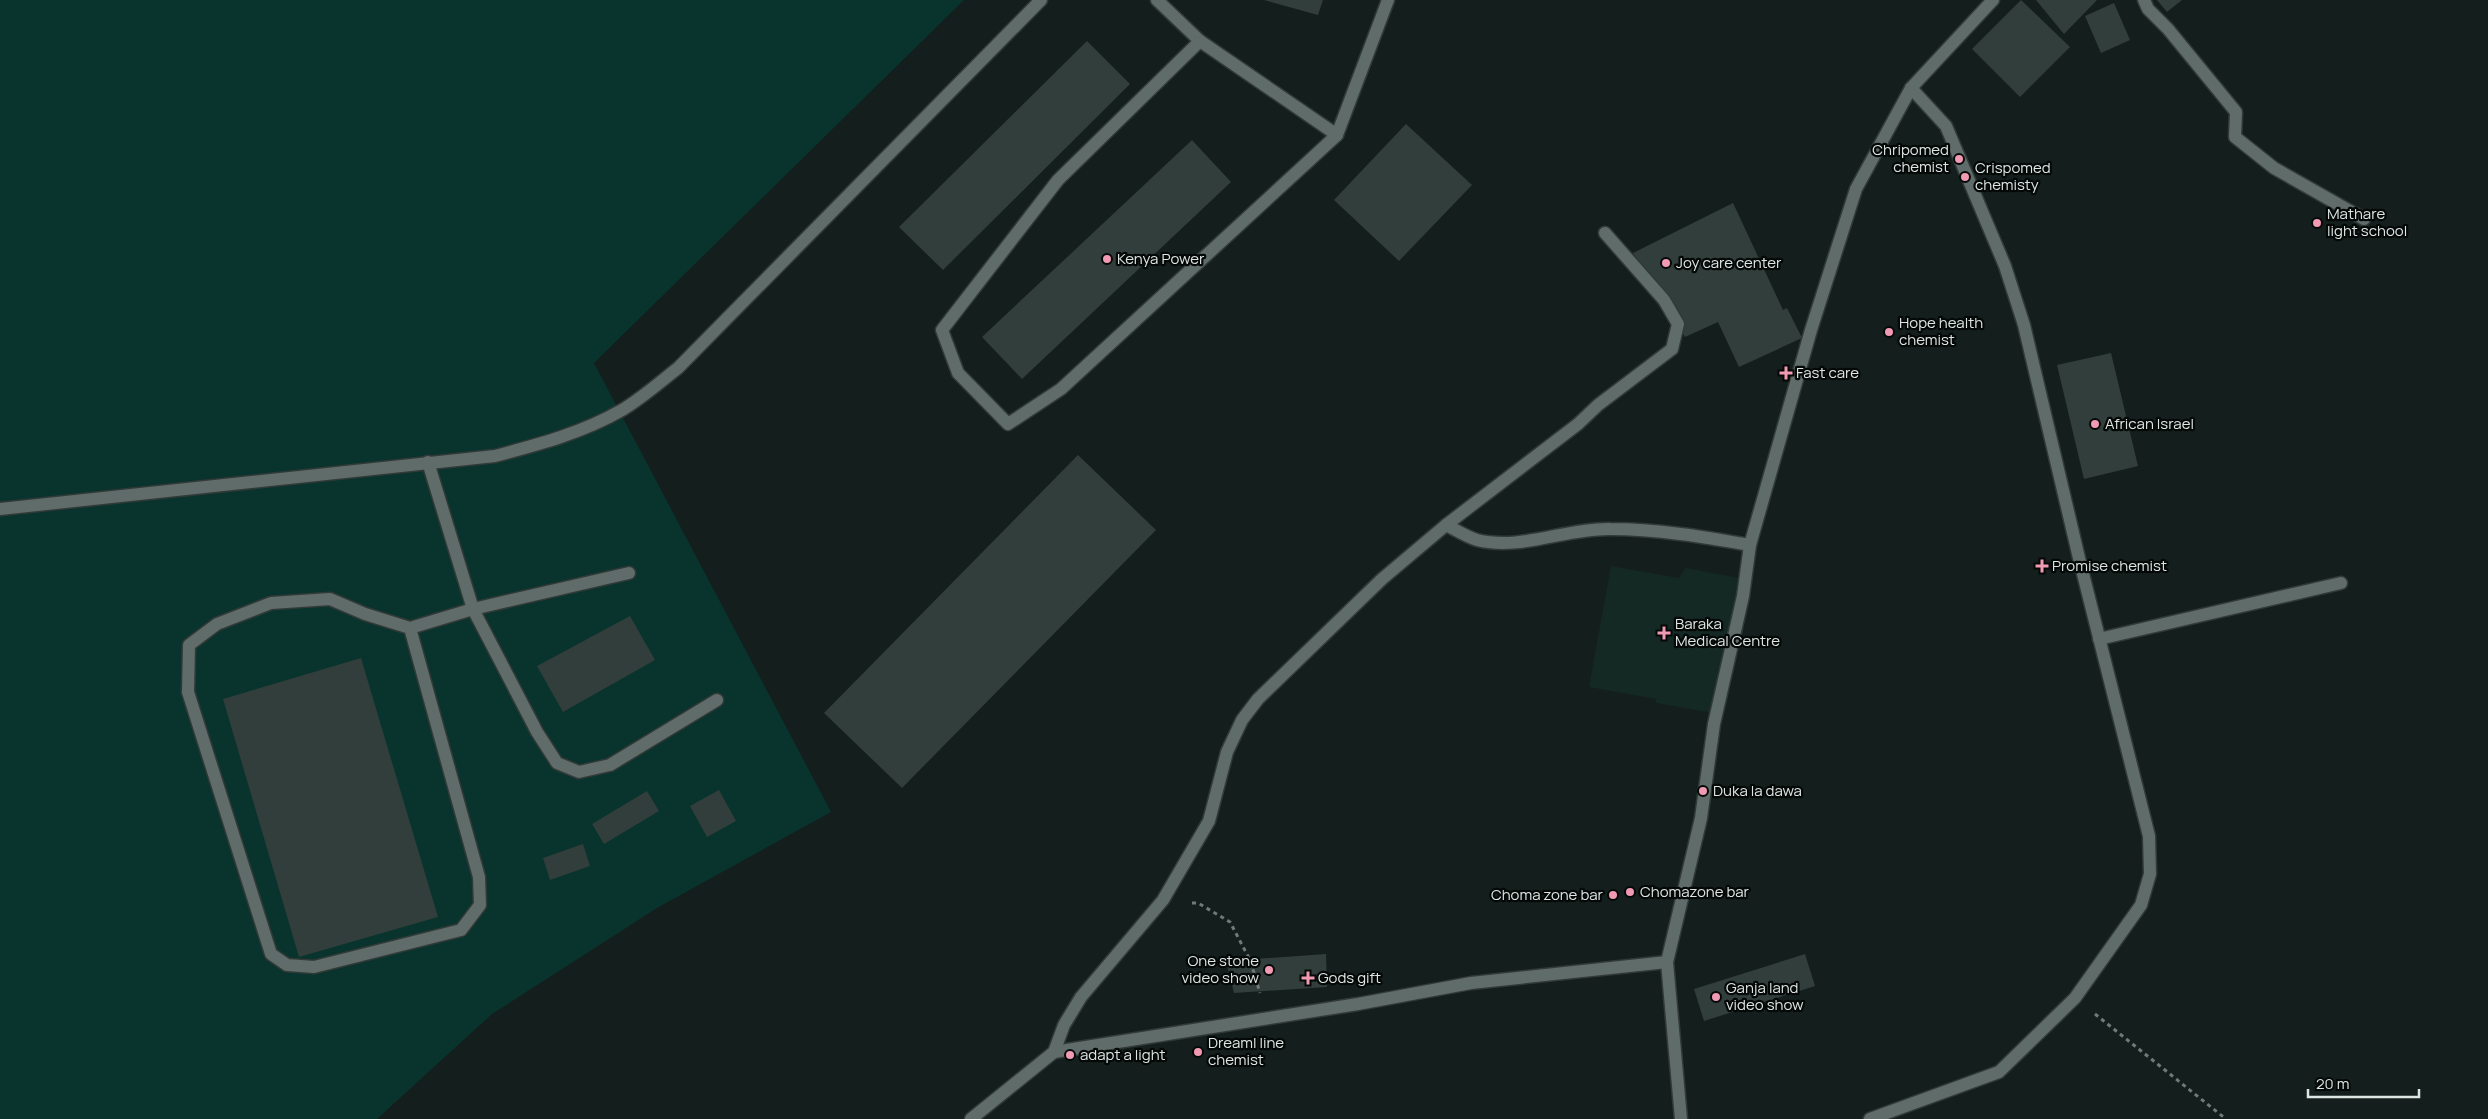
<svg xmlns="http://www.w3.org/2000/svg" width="2488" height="1119" font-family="Manrope,sans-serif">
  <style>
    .built { fill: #142824 }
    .green { fill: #09332d }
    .building { fill: #323e3b }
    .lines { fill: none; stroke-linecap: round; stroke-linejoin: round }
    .minor-casing { stroke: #323a38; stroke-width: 15 }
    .path { stroke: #707a78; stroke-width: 3; stroke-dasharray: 4 4; stroke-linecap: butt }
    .minor { stroke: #5f6c69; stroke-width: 12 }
    .poi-dot { fill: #f19ab4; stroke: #040807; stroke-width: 2 }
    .labels { text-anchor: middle; stroke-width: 4.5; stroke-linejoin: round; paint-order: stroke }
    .poi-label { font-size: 15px; fill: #dee6e4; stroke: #040807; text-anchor: start }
  </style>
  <rect width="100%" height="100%" fill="#141f1d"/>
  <polygon class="built" points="1611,566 1679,578 1686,568 1739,578 1713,713 1656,703 1656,699 1589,687"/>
  <polygon class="green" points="0,0 964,0 594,363 831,812 657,908 492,1014 377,1119 0,1119"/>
  <g class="building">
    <polygon points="1264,0 1323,0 1318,15"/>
    <polygon points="2021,0 2070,47 2020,97 1972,49"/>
    <polygon points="2036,0 2097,0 2064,34"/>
    <polygon points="2157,0 2182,0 2167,12"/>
    <polygon points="2114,3 2130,40 2101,53 2085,16"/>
    <polygon points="1087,41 1130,84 943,270 899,227"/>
    <polygon points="1406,124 1472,185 1399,261 1334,200"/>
    <polygon points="1192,140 1231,182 1022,379 982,337"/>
    <polygon points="1733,203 1783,310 1787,308 1802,338 1739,367 1718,322 1685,337 1633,253"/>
    <polygon points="2111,353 2138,466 2084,479 2057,365"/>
    <polygon points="1078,455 1156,530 902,788 824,713"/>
    <polygon points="630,616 655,660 563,712 537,666"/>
    <polygon points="361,658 438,917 299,957 223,699"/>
    <polygon points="719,790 736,821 707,837 690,806"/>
    <polygon points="647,791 659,811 604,844 592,824"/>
    <polygon points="583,844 590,866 550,880 543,858"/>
    <polygon points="1326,954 1327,987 1234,993 1226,961"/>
    <polygon points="1805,954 1815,986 1704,1021 1694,989"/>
  </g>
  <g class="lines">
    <defs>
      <g id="minor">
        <polyline points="1157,0 1200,41 1337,135"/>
        <polyline points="2144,0 2148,9 2168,29 2236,112 2235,137 2274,168 2364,219"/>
        <polyline points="1200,41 1058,180 942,330 958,373 1008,424 1061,389 1337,135 1388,0"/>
        <path d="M0 509 495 456C540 444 582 433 622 410 642 398 660 382 678 368L1041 0"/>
        <path d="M1446 525C1456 530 1467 537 1477 540 1521 551 1566 528 1610 529 1657 529 1704 537 1750 545"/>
        <polyline points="629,573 473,609 537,732 557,763 579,772 610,765 717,700"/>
        <polyline points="410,628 479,877 480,905 461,930 314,967 287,965 271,954 188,692 189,645 217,624 271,603 330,599 365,614 410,628 473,609 428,462"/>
        <polyline points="2099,639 2341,583"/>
        <polyline points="1054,1052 1358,1004 1471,983 1667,962"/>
        <polyline points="971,1119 1054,1052 1064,1025 1081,997 1163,900 1209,821 1227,752 1242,720 1258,699 1382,579 1446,525 1578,424 1598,405 1672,349 1678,324 1664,300 1605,233"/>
        <polyline points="1681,1119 1667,962 1701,818 1714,724 1743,596 1750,545 1811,330 1856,189 1911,88 1993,0"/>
        <polyline points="1870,1119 1999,1072 2075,998 2141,905 2150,874 2149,836 2079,558 2024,325 2005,266 1946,126 1911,88"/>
      </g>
    </defs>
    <use href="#minor" class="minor-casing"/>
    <g class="path">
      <polyline points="1192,903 1198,903 1230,922 1250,960 1260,993"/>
      <polyline points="2095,1014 2226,1119"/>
    </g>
    <use href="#minor" class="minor"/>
  </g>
  <g class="poi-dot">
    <circle cx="1959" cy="159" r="5"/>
    <circle cx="1965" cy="177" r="5"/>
    <circle cx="2317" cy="223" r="5"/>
    <circle cx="1107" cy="259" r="5"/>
    <circle cx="1666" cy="263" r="5"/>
    <circle cx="1889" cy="332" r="5"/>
    <path d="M1783.5 365.5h5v5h5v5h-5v5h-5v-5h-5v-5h5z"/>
    <circle cx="2095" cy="424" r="5"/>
    <path d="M2039.5 558.5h5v5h5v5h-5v5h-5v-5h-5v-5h5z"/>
    <path d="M1661.5 625.5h5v5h5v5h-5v5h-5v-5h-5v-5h5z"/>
    <circle cx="1703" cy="791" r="5"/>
    <circle cx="1630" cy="892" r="5"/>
    <circle cx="1613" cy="895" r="5"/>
    <circle cx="1269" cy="970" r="5"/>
    <path d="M1305.5 970.5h5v5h5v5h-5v5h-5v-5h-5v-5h5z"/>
    <circle cx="1716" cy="997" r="5"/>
    <circle cx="1198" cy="1052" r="5"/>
    <circle cx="1070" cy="1055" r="5"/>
  </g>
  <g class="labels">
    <g class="poi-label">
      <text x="1949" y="155" text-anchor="end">Chripomed<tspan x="1949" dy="17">chemist</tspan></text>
      <text x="1975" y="173">Crispomed<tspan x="1975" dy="17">chemisty</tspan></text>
      <text x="2327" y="219">Mathare<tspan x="2327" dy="17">light school</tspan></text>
      <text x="1117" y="264">Kenya Power</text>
      <text x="1676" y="268">Joy care center</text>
      <text x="1899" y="328">Hope health<tspan x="1899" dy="17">chemist</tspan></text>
      <text x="1796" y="378">Fast care</text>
      <text x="2105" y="429">African Israel</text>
      <text x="2052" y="571">Promise chemist</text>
      <text x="1675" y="629">Baraka<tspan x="1675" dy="17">Medical Centre</tspan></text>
      <text x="1713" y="796">Duka la dawa</text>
      <text x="1640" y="897">Chomazone bar</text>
      <text x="1603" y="900" text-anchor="end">Choma zone bar</text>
      <text x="1259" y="966" text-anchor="end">One stone<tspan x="1259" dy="17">video show</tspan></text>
      <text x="1318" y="983">Gods gift</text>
      <text x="1726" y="993">Ganja land<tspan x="1726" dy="17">video show</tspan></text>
      <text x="1208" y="1048">Dreaml line<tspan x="1208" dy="17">chemist</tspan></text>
      <text x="1080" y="1060">adapt a light</text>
    </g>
  </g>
  <path d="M2308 1089v8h111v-8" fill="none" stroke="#dee6e4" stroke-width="2.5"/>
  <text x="2316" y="1089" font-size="15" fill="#dee6e4" stroke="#040807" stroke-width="4" paint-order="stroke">20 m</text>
</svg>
